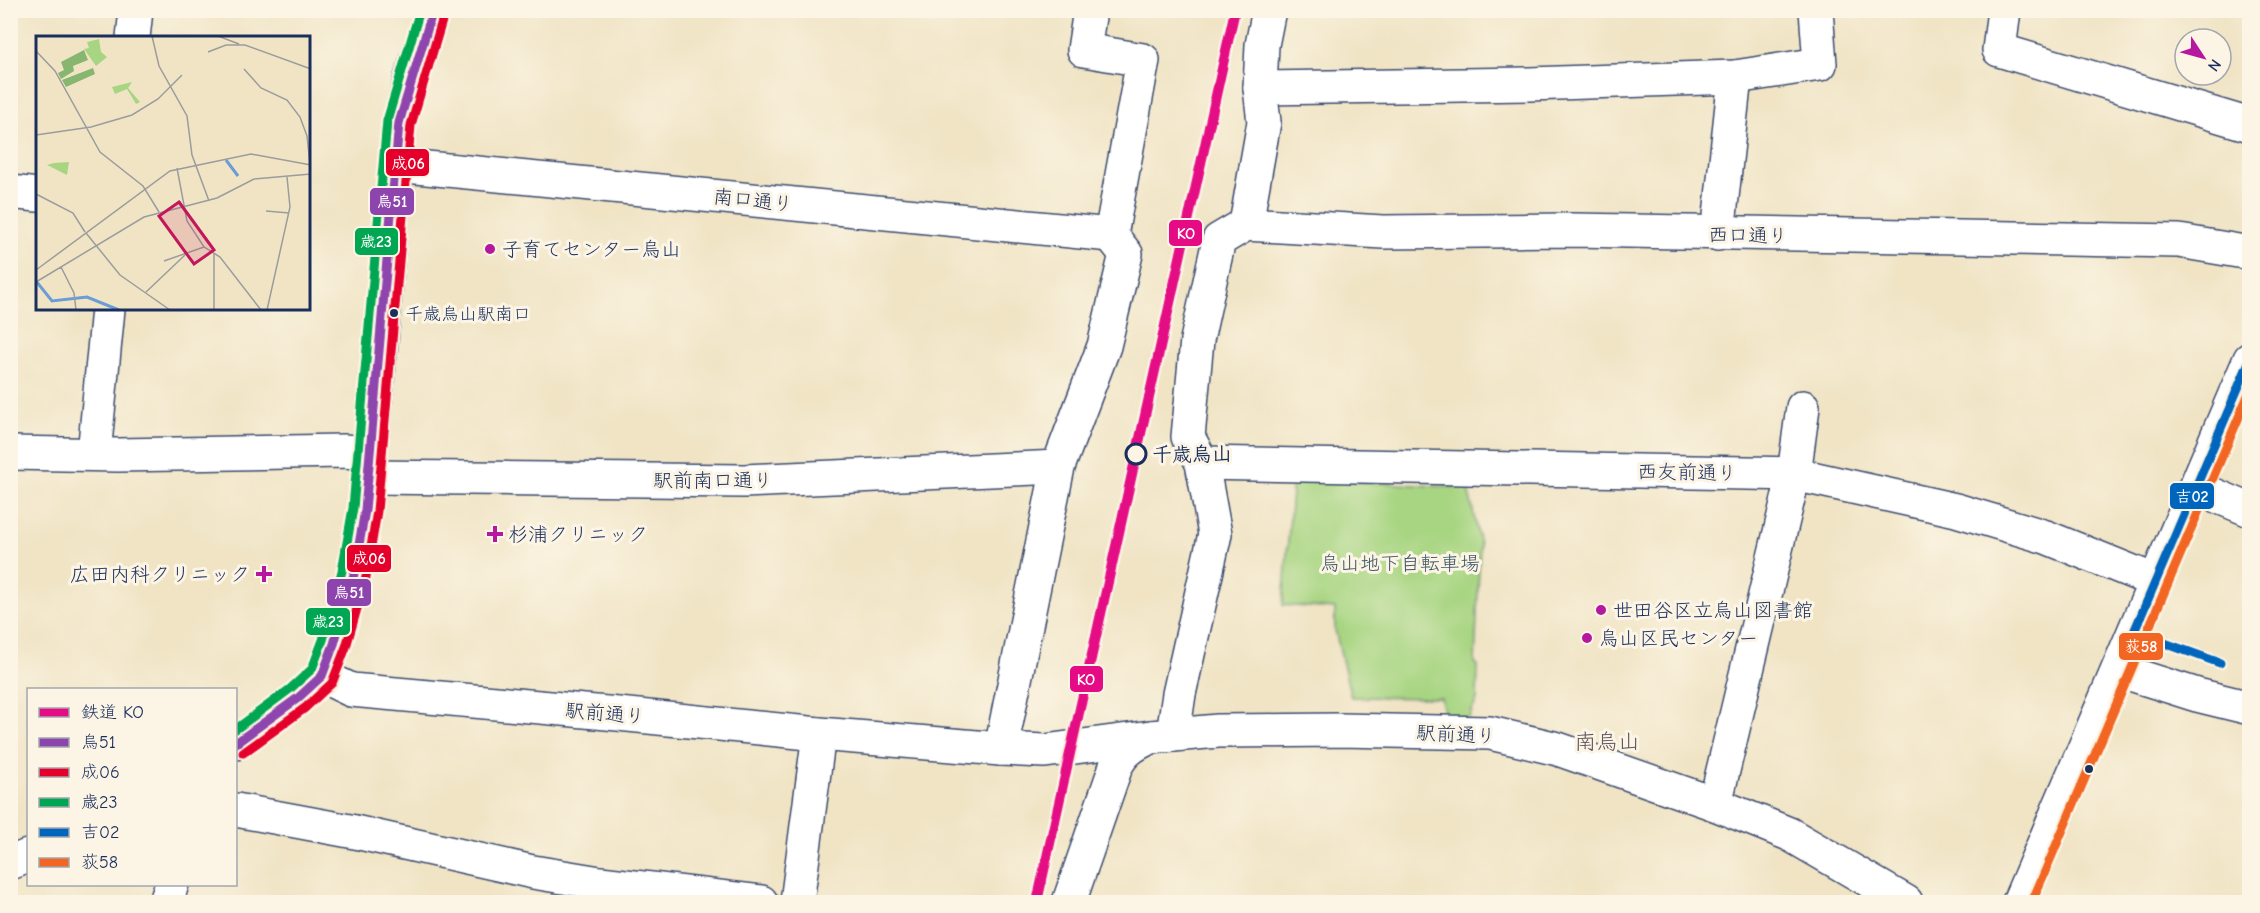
<svg xmlns="http://www.w3.org/2000/svg" width="2260" height="913" font-family="'Comic Neue','Klee One',sans-serif">
  <style>
    .green { fill: #a8d582; stroke: #628270; stroke-width: 1.5 }
    .lines { fill: none; stroke-linecap: round; stroke-linejoin: round }
    .street-casing { stroke: #3b4a6d; stroke-width: 36 }
    .secondary-casing { stroke: #3b4a6d; stroke-width: 36 }
    .street { stroke: #fff; stroke-width: 33 }
    .secondary { stroke: #fff; stroke-width: 33 }
    .bus-1-casing { stroke: #fcf5e5; stroke-width: 14 }
    .bus-2-casing { stroke: #fcf5e5; stroke-width: 14 }
    .bus-3-casing { stroke: #fcf5e5; stroke-width: 14 }
    .bus-4-casing { stroke: #fcf5e5; stroke-width: 14 }
    .bus-5-casing { stroke: #fcf5e5; stroke-width: 14 }
    .bus-1 { stroke: #8e44ad; stroke-width: 9 }
    .bus-2 { stroke: #e4002b; stroke-width: 9 }
    .bus-3 { stroke: #00a651; stroke-width: 9 }
    .bus-4 { stroke: #0065bd; stroke-width: 9 }
    .bus-5 { stroke: #f26522; stroke-width: 9 }
    .rail-1-casing { stroke: #fcf5e5; stroke-width: 15 }
    .rail-1 { stroke: #e50b84; stroke-width: 10 }
    .poi-dot { fill: #b5179e; stroke: #fcf5e5; stroke-width: 2 }
    .bus-dot { fill: #1b2f5e; stroke: #fcf5e5; stroke-width: 2 }
    .stop-dot { fill: #fcf5e5; stroke: #1b2f5e; stroke-width: 3 }
    .labels { text-anchor: middle; stroke-width: 6; stroke-linejoin: round; paint-order: stroke }
    .bus-label { font-size: 18px; fill: #1b2f5e; stroke: #fcf5e5; text-anchor: start }
    .street-label { font-size: 20px; fill: #1b2f5e; stroke: #fcf5e5 }
    .poi-label { font-size: 20px; fill: #1b2f5e; stroke: #fcf5e5; text-anchor: start }
    .stop-label { font-size: 20px; font-weight: bold; fill: #1b2f5e; stroke: #fcf5e5; text-anchor: start }
    .park-label { font-size: 20px; fill: #3e5867; stroke: #fcf5e5 }
    .quarter-label { font-size: 22px; fill: #5b555d; stroke: #fcf5e5 }
    .inset-river { fill: none; stroke: #6a9dd5; stroke-width: 3 }
    .inset-road { fill: none; stroke: #9b9c9c; stroke-width: 1.5 }
    .view { fill: #c2185b; fill-opacity: 0.15; stroke: #c2185b; stroke-width: 3 }
    .inset-edge { fill: none; stroke: #1b2f5e; stroke-width: 3 }
    .line-badge { stroke: #fcf5e5; stroke-width: 2 }
    .badge-label { font-size: 16px; text-anchor: middle; font-weight: bold; fill: #fff }
  </style>
  <rect width="100%" height="100%" fill="#fcf5e5"/>
  <filter id="ink" filterUnits="userSpaceOnUse"><feTurbulence type="fractalNoise" baseFrequency=".0167" numOctaves="2"/><feDisplacementMap in="SourceGraphic" scale="12" xChannelSelector="R" yChannelSelector="G"/><feConvolveMatrix kernelMatrix="1 2 1 2 8 2 1 2 1" color-interpolation-filters="sRGB"/></filter>
  <filter id="wash" filterUnits="userSpaceOnUse"><feTurbulence type="fractalNoise" baseFrequency=".008" numOctaves="4" result="noise"/><feDisplacementMap in="SourceGraphic" scale="24" xChannelSelector="R" yChannelSelector="G"/><feGaussianBlur stdDeviation="1.35" result="paint"/><feColorMatrix in="noise" values="0 0 0 0 0 0 0 0 0 0 0 0 0 0 0 0 0 1.4 0 .05"/><feComposite in="paint" operator="in"/></filter>
  <g filter="url(#wash)">
    <rect width="100%" height="100%" fill="#f0e4c5"/>
    <polygon class="green" points="1293,478 1468,488 1480,544 1475,663 1478,665 1477,699 1468,720 1445,717 1441,698 1351,697 1335,630 1335,609 1283,605"/>
  </g>
  <g filter="url(#ink)">
    <g class="lines">
      <defs>
        <g id="street">
          <polyline points="2004,10 1999,50 2250,125"/>
          <polyline points="133,38 136,10"/>
          <polyline points="1260,88 1529,84 1735,77 1820,64 1816,10"/>
          <polyline points="396,165 1111,235"/>
          <polyline points="10,192 38,195"/>
          <polyline points="1246,224 1264,122 1260,88 1262,45 1269,10"/>
          <polyline points="1718,234 1735,77"/>
          <polyline points="10,453 118,455 343,451 370,453"/>
          <polyline points="94,454 108,309"/>
          <polyline points="1202,463 1794,474 1956,510 2046,537 2155,581"/>
          <polyline points="368,477 744,481 1058,467"/>
          <polyline points="2195,487 2250,510"/>
          <polyline points="2118,670 2197,695 2250,708"/>
          <polyline points="1173,735 1179,694 1215,534 1202,463 1188,437 1197,340 1219,240 1246,224 1383,232 1574,230 2179,241 2250,253"/>
          <polyline points="1001,749 1058,467 1104,346 1126,254 1111,235 1143,60 1084,50 1090,10"/>
          <polyline points="1715,804 1794,474 1803,407"/>
          <polyline points="236,810 355,832 533,872 600,883 761,902"/>
          <polyline points="166,902 172,884"/>
          <polyline points="797,902 819,734"/>
          <path d="M1069 902 1116 766C1124 750 1135 744 1151 737"/>
        </g>
        <g id="secondary">
          <polyline points="322,676 351,690 618,714 819,734 1001,749 1045,751 1151,737 1218,731 1340,730 1490,733 1558,749 1715,804 1789,834 1906,902"/>
          <polyline points="236,743 298,698 322,676 334,644 354,574 365,510 381,343 399,123 411,78 433,10"/>
          <polyline points="10,863 28,856"/>
          <polyline points="2019,902 2250,359"/>
        </g>
      </defs>
      <use href="#street" class="street-casing"/>
      <use href="#secondary" class="secondary-casing"/>
      <use href="#street" class="street"/>
      <use href="#secondary" class="secondary"/>
      <defs>
        <polyline id="bus-1" points="236,743 298,698 322,676 334,644 354,574 365,510 399,123 433,10"/>
        <polyline id="bus-2" points="243,753 305,708 332,683 346,647 366,577 377,511 411,125 444,14"/>
        <polyline id="bus-3" points="236,729 290,689 312,669 323,640 342,571 353,508 387,121 420,10"/>
        <g id="bus-4">
          <polyline points="2134,632 2250,360"/>
          <polyline points="2134,632 2220,663"/>
        </g>
        <polyline id="bus-5" points="2032,902 2250,391"/>
      </defs>
      <use href="#bus-1" class="bus-1-casing"/>
      <use href="#bus-2" class="bus-2-casing"/>
      <use href="#bus-3" class="bus-3-casing"/>
      <use href="#bus-4" class="bus-4-casing"/>
      <use href="#bus-5" class="bus-5-casing"/>
      <use href="#bus-1" class="bus-1"/>
      <use href="#bus-2" class="bus-2"/>
      <use href="#bus-3" class="bus-3"/>
      <use href="#bus-4" class="bus-4"/>
      <use href="#bus-5" class="bus-5"/>
      <defs>
        <polyline id="rail-1" points="1037,902 1235,10"/>
      </defs>
      <use href="#rail-1" class="rail-1-casing"/>
      <use href="#rail-1" class="rail-1"/>
    </g>
  </g>
  <g class="poi-dot">
    <circle cx="490" cy="249" r="6"/>
    <path d="M492 525h6v6h6v6h-6v6h-6v-6h-6v-6h6z"/>
    <path d="M261 565h6v6h6v6h-6v6h-6v-6h-6v-6h6z"/>
    <circle cx="1601" cy="610" r="6"/>
    <circle cx="1587" cy="638" r="6"/>
  </g>
  <g class="bus-dot">
    <circle cx="394" cy="313" r="5"/>
    <circle cx="2089" cy="769" r="5"/>
  </g>
  <circle class="stop-dot" cx="1136" cy="454" r="10"/>
  <g class="labels">
    <g class="bus-label">
      <text x="405" y="320">千歳烏山駅南口</text>
    </g>
    <g class="street-label">
      <text transform="translate(753 200) rotate(6)" y="7">南口通り</text>
      <text transform="translate(1748 235) rotate(1)" y="7">西口通り</text>
      <text transform="translate(1687 472) rotate(1)" y="7">西友前通り</text>
      <text x="713" y="487">駅前南口通り</text>
      <text transform="translate(605 713) rotate(5)" y="7">駅前通り</text>
      <text transform="translate(1456 734) rotate(3)" y="7">駅前通り</text>
    </g>
    <g class="poi-label">
      <text x="502" y="256">子育てセンター烏山</text>
      <text x="508" y="541">杉浦クリニック</text>
      <text x="250" y="581" text-anchor="end">広田内科クリニック</text>
      <text x="1613" y="617">世田谷区立烏山図書館</text>
      <text x="1599" y="645">烏山区民センター</text>
    </g>
    <g class="stop-label">
      <text x="1152" y="461">千歳烏山</text>
    </g>
    <g class="park-label">
      <text x="1400" y="570">烏山地下自転車場</text>
    </g>
    <g class="quarter-label">
      <text x="1607" y="749">南烏山</text>
    </g>
  </g>
  <g transform="translate(36 36)">
    <rect width="274" height="274" fill="#f0e4c5"/>
    <path d="M63 3 65 16 71 21 60 30 48 13 53 12 51 6ZM96 46 92 52 104 66 100 68 91 53 79 58 76 51ZM33 126 31 139 11 129 18 127Z" fill="#a8d582"/>
    <path d="M48 14 52 24 37 30 38 35 25 43 22 37 28 34 25 26ZM57 32 59 38 30 51 26 44Z" fill="#86b670"/>
    <path class="inset-river" d="M190 124 202 140M0 245 16 265 51 261 83 274"/>
    <path class="inset-road" d="M116 0 123 30 151 80 156 119 173 165M182 0 203 8M0 15 19 35 64 116 107 150 123 176M172 16 190 9H209L275 33M208 33 225 52 251 64 264 81 271 100 274 128M0 99 55 91 96 79 122 63 146 39M141 132 151 185 168 211 184 221 225 274M0 158 37 177 49 196M230 175 253 177M50 197 84 239 134 274M128 225 168 211M25 231 38 257 40 274M0 234 134 135 215 118 275 129M0 246 108 181 181 162 218 143 275 138M110 256 149 219M178 274V217M231 274 254 171 251 141"/>
    <path class="view" d="M143 166 178 214 158 228 123 180Z"/>
    <rect width="274" height="274" class="inset-edge"/>
  </g>
  <g class="line-badge">
    <rect x="385" y="148" width="45" height="29" rx="6" fill="#e4002b"/>
    <rect x="369" y="187" width="46" height="29" rx="6" fill="#8e44ad"/>
    <rect x="1168" y="219" width="35" height="28" rx="6" fill="#e50b84"/>
    <rect x="354" y="227" width="45" height="29" rx="6" fill="#00a651"/>
    <rect x="2169" y="482" width="46" height="28" rx="6" fill="#0065bd"/>
    <rect x="346" y="544" width="46" height="29" rx="6" fill="#e4002b"/>
    <rect x="326" y="578" width="46" height="29" rx="6" fill="#8e44ad"/>
    <rect x="305" y="607" width="46" height="29" rx="6" fill="#00a651"/>
    <rect x="2118" y="632" width="46" height="29" rx="6" fill="#f26522"/>
    <rect x="1069" y="665" width="35" height="28" rx="6" fill="#e50b84"/>
  </g>
  <g class="badge-label">
    <text x="408" y="169">成06</text>
    <text x="392" y="207">烏51</text>
    <text x="1186" y="239">KO</text>
    <text x="376" y="247">歳23</text>
    <text x="2192" y="502">吉02</text>
    <text x="369" y="564">成06</text>
    <text x="349" y="598">烏51</text>
    <text x="328" y="627">歳23</text>
    <text x="2141" y="652">荻58</text>
    <text x="1086" y="685">KO</text>
  </g>
  <rect width="2260" height="913" fill="none" stroke="#fcf5e5" stroke-width="36"/>
  <rect x="27" y="688" width="210" height="198" fill="#fcf5e5" stroke="#a2a6af" stroke-width="1.5"/>
  <rect x="39" y="708" width="30" height="9" fill="#e50b84" stroke="#a2a6af" stroke-width="1.5"/>
  <text x="81" y="718" font-size="18" fill="#1b2f5e">鉄道 KO</text>
  <rect x="39" y="738" width="30" height="9" fill="#8e44ad" stroke="#a2a6af" stroke-width="1.5"/>
  <text x="81" y="748" font-size="18" fill="#1b2f5e">烏51</text>
  <rect x="39" y="768" width="30" height="9" fill="#e4002b" stroke="#a2a6af" stroke-width="1.5"/>
  <text x="81" y="778" font-size="18" fill="#1b2f5e">成06</text>
  <rect x="39" y="798" width="30" height="9" fill="#00a651" stroke="#a2a6af" stroke-width="1.5"/>
  <text x="81" y="808" font-size="18" fill="#1b2f5e">歳23</text>
  <rect x="39" y="828" width="30" height="9" fill="#0065bd" stroke="#a2a6af" stroke-width="1.5"/>
  <text x="81" y="838" font-size="18" fill="#1b2f5e">吉02</text>
  <rect x="39" y="858" width="30" height="9" fill="#f26522" stroke="#a2a6af" stroke-width="1.5"/>
  <text x="81" y="868" font-size="18" fill="#1b2f5e">荻58</text>
  <g transform="translate(2203 57) rotate(126)"><circle r="28" fill="#fcf5e5" stroke="#a2a6af" stroke-width="1.5"/>
  <path d="M0-4.5L10 22L0 15L-10 22Z" fill="#b5179e"/>
  <text y="-9" font-size="16" font-weight="bold" text-anchor="middle" fill="#1b2f5e">N</text>
  </g>
</svg>
